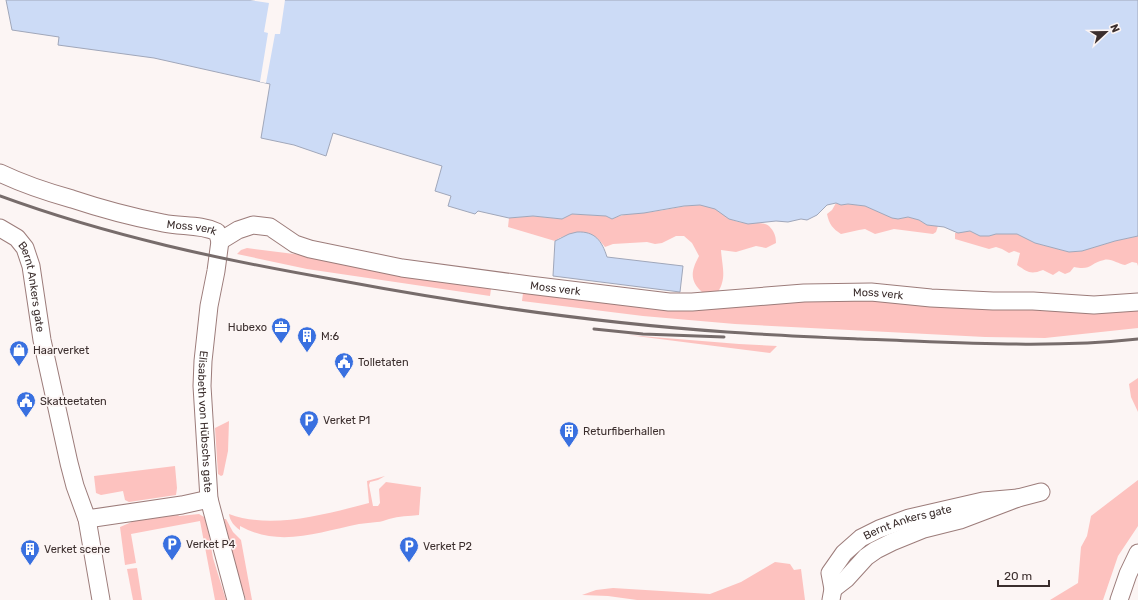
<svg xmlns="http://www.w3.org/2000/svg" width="1138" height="600" font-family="Rubik,sans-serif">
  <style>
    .green { fill: #fdc2bf }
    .water { fill: #ccdbf6; stroke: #a0a7ba }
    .pier { fill: #fcf5f4 }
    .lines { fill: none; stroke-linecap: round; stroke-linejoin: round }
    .minor-casing { stroke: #9c7c7a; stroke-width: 19 }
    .minor { stroke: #fff; stroke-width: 17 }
    .rail { stroke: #776c6b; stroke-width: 3 }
    .labels { text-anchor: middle; stroke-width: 3.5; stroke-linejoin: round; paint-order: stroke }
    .street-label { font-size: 11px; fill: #3b2e2d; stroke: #fcf5f4 }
    .poi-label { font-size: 11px; fill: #3b2e2d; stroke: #fcf5f4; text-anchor: start }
  </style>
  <rect width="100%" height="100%" fill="#fcf5f4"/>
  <g class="green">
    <path d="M836 203 841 205 848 204 865 206 886 215 898 219 908 217 919 220 927 225 938 226 936 232 933 234 894 229 875 234 865 229 859 230 841 234C833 229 829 224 827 214L832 210Z"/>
    <path d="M700 205C705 205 710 206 715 209 724 213 729 220 739 222 748 224 763 221 769 226 774 231 776 236 776 243L766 248 756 246 736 252 721 250C722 266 727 278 718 292L703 293C689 281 691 271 699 256L692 243 684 236H676L662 243 655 244 647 242 613 244 605 247C595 233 587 231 570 235 564 236 560 237 555 241L508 227 509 218 533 216 562 219 572 214 606 216 612 219C626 212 642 214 657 211 672 209 685 205 700 205Z"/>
    <path d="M970 231 980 236H989L996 234H1017L1035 243 1069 252 1082 251 1115 241 1138 236V266L1137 263 1132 262 1125 265C1118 264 1111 258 1104 260 1090 263 1091 271 1074 267L1070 272 1065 274 1059 271 1053 275 1043 270C1030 275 1028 272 1017 265L1020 253 1014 251 1009 253 1002 249 996 247 989 249 955 239V233Z"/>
    <polygon points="247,248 318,257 491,289 490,296 307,269 237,254 241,250"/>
    <polygon points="536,292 838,298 1138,308 1138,328 1045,338 985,337 735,324 643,316 522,301 523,293"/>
    <polygon points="628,335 739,344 777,346 770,353"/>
    <polygon points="1138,378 1138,412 1131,397 1129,384"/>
    <polygon points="229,421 228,451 223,475 221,476 218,474 215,428"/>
    <polygon points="175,466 177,488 176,495 129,502 125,500 123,491 101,495 96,493 94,476"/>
    <path d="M385 476 378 480 370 482 369 485 373 506H378L380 503 379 489 386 482 421 487 419 515C409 516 399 516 389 519 385 520 381 522 377 522 371 523 365 523 359 524 319 532 279 548 240 526V530C234 526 230 521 229 514 272 530 326 514 369 503L367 481Z"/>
    <polygon points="1138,480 1138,526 1118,556 1103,600 1050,600 1078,583 1081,547 1087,536 1091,516"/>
    <polygon points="199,514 204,517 207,523 213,558 226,600 215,600 200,521 131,534 136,563 125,565 120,527 134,521 178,515 179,516"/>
    <polygon points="224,519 226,519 233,532 241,540 252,600 246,600 235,565"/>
    <polygon points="775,562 790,564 794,570 801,569 805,600 637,600 608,596 582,595 596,590 613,588 710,594 741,582"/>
    <polygon points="137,568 142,600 133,600 127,569"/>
  </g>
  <g class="water">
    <polygon points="6,0 1138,0 1138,236 1115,241 1082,251 1069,252 1035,243 1017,234 996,234 989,236 980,236 970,231 958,233 944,227 927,225 919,220 908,217 898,219 892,218 865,206 848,204 841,205 836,203 827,205 817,215 807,220 801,219 788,222 776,221 748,224 729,219 715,209 700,205 684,206 644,213 621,215 612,219 606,216 572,214 562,219 533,216 509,218 478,211 475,214 448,206 451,196 435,191 442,166 333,133 326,156 294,145 261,138 270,84 154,58 58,45 59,37 12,30"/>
    <path d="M577 232C595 231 602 241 607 257L683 266 680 292 553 276 555 241 569 234Z"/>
  </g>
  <polygon class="pier" points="250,0 285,0 280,34 275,34 266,83 260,82 268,33 264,32 269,3"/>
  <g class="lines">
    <defs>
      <g id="minor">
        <path id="s1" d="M0 173C23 184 47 192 72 199 102 209 132 217 163 223 181 227 200 224 217 232L220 241 238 230 253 225 270 227 295 244 310 249 402 268 529 285 669 302H692L804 293 871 292 931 298 993 301H1033L1094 305 1138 302"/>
        <path id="s2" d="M0 228 17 238 25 248 31 266 42 340 69 463 75 486 87 519 101 600"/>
        <path id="s3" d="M220 241 216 271 209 306 203 361 202 386 209 499 236 600"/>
        <polyline points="87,519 182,505 209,499"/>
        <polyline points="833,589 846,579 866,557 876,550 892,542 924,529 960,520 1018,498 1041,492"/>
        <path id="s4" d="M831 600 833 589 830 573 844 553 861 538 879 529 909 518 983 501 1018 498"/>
        <polyline points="1119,600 1128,574 1138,553"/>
      </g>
    </defs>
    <use href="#minor" class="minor-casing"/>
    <use href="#minor" class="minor"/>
    <g class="rail">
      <path d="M0 196C109 236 222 260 337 280 465 304 596 323 727 332 771 335 816 337 860 339 953 342 1046 349 1138 339"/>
      <polyline points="594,329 643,334 724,337"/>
    </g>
  </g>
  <defs>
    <symbol id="office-pin" viewBox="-11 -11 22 30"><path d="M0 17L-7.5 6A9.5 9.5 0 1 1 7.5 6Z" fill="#3970e0" stroke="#fcf5f4"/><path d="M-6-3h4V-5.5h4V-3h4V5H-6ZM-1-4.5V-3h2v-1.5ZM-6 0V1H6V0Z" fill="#fff"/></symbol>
    <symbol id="building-pin" viewBox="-11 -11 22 30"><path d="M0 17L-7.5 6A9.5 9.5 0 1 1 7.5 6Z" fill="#3970e0" stroke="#fcf5f4"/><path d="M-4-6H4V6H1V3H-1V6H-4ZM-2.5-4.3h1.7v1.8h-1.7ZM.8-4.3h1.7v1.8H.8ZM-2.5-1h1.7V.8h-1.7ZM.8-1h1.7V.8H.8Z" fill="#fff"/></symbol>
    <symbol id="shop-pin" viewBox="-11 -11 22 30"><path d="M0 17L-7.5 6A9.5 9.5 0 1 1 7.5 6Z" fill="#3970e0" stroke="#fcf5f4"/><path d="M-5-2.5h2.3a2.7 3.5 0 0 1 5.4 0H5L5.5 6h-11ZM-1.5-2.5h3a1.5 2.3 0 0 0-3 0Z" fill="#fff"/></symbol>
    <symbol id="civic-pin" viewBox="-11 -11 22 30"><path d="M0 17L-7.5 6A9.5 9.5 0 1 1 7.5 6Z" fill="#3970e0" stroke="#fcf5f4"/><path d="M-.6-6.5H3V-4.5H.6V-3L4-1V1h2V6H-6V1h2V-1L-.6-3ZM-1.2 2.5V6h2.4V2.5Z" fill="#fff"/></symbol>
    <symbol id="parking-pin" viewBox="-11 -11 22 30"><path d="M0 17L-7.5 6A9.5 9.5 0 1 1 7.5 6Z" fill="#3970e0" stroke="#fcf5f4"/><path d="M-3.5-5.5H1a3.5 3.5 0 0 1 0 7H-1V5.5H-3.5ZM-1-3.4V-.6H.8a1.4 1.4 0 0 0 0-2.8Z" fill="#fff"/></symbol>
  </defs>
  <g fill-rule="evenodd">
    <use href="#office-pin" x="270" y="316" width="22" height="30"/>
    <use href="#building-pin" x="296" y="325" width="22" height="30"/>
    <use href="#shop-pin" x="8" y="339" width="22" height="30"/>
    <use href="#civic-pin" x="333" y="351" width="22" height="30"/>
    <use href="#civic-pin" x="15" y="390" width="22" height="30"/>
    <use href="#parking-pin" x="298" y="409" width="22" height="30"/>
    <use href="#building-pin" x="558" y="420" width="22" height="30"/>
    <use href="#parking-pin" x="161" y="533" width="22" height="30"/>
    <use href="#parking-pin" x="398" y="535" width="22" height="30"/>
    <use href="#building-pin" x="19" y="538" width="22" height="30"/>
  </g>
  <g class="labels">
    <g class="street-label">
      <text dy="4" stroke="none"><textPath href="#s1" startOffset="200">Moss verk</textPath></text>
      <text dy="4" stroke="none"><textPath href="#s2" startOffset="72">Bernt Ankers gate</textPath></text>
      <text dy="4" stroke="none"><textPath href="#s1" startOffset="584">Moss verk</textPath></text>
      <text dy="4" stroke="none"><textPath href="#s1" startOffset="908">Moss verk</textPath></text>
      <text dy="4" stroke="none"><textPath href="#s3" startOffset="182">Elisabeth von Hübschs gate</textPath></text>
      <text dy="4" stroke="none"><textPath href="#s4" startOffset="124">Bernt Ankers gate</textPath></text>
    </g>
    <g class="poi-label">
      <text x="267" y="331" text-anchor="end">Hubexo</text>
      <text x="321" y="340">M:6</text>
      <text x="33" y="354">Haarverket</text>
      <text x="358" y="366">Tolletaten</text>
      <text x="40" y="405">Skatteetaten</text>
      <text x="323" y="424">Verket P1</text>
      <text x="583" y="435">Returfiberhallen</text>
      <text x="186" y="548">Verket P4</text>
      <text x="423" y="550">Verket P2</text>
      <text x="44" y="553">Verket scene</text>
    </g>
  </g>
  <g transform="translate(1106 32) rotate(68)" stroke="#fcf5f4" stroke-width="3" paint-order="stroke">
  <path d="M0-3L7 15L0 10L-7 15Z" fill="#3b2e2d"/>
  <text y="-6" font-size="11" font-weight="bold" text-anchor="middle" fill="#3b2e2d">N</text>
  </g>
  <path d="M998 580v6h51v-6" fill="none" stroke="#3b2e2d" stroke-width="2"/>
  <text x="1004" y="580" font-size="12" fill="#3b2e2d" stroke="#fcf5f4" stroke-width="3" paint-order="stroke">20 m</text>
</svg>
